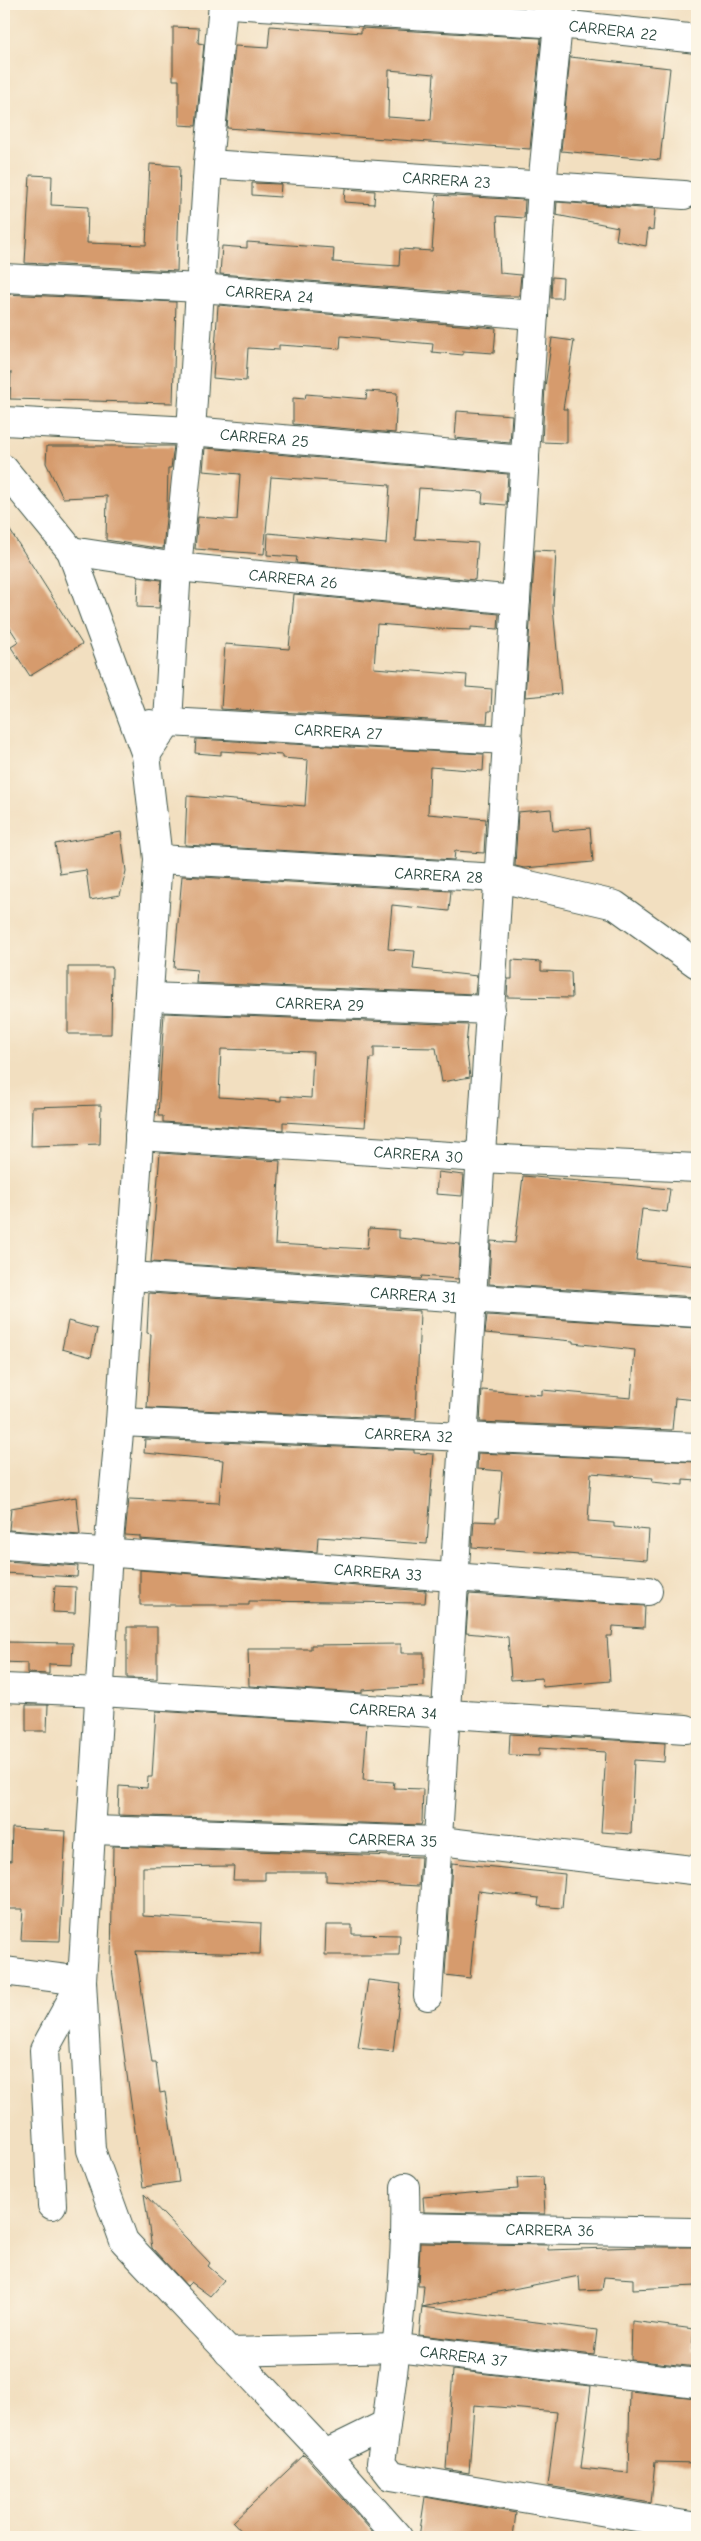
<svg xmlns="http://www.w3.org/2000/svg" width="701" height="2541" font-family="'Comic Neue',sans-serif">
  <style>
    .building { fill: #d69b6d; fill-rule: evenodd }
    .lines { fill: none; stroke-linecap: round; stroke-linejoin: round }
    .street-casing { stroke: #3f5549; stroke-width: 30 }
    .street { stroke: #fff; stroke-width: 28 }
    .labels { text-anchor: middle; stroke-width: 4; stroke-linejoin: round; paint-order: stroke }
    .street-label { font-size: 16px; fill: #1f3d34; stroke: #fcf5e5 }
  </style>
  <rect width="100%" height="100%" fill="#fcf5e5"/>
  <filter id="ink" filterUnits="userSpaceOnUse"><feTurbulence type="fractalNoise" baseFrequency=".02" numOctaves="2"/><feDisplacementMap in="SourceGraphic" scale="10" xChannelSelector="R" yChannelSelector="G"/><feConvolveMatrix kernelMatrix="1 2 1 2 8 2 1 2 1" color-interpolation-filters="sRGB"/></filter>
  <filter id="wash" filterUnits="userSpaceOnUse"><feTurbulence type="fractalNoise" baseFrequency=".0096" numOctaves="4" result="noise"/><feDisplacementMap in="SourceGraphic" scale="20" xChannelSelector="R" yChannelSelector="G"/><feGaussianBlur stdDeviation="1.12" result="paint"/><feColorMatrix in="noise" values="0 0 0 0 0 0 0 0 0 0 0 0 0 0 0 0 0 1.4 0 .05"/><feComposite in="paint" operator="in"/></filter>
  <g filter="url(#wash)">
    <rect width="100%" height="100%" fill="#f2dfc0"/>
    <g id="blocks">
      <g class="building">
        <path d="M270 26 361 33V28L541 38 530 149 227 128 235 46 268 48ZM389 70 434 74 431 120 388 117Z"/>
        <polygon points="173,27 199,28 198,43 204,44 196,126 179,125 179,80 173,80"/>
        <polygon points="570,57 670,68 660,160 561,151"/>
        <polygon points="150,164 180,166 177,271 25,263 30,175 52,176 51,205 88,207 87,243 146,245"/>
        <polygon points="252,183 281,184 280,197 252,195"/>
        <polygon points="345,189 375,191 374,204 344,202"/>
        <polygon points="436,195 525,200 524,218 497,216 500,273 521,275 519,296 498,296 220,274 222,246 247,248 247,242 334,248 333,262 399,266 400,249 432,251"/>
        <polygon points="557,202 655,209 653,230 648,229 646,246 616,240 618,227 556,215"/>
        <polygon points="552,277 563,278 562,298 551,298"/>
        <polygon points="4,294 176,302 173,403 10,399 11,372 4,372"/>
        <polygon points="218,305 496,328 494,353 463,351 463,355 432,352 433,344 341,336 340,349 279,345 279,350 248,348 246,381 213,378"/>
        <polygon points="552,338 574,341 563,409 567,409 567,443 542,442 545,387"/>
        <polygon points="367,391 397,393 395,433 293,424 293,398 305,399 306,394 366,399"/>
        <polygon points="457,411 512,415 510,443 455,438"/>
        <polygon points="47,446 174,446 171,468 168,468 167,509 163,549 106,540 107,496 63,498 46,463"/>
        <polygon points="205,448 508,474 506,505 482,503 483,492 419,488 415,539 478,543 475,580 296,563 297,557 267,555 268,533 386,544 390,485 271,477 264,554 195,549 198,517 237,520 240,474 203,471"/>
        <polygon points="4,521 82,644 30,676 11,647 19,642 4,619"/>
        <polygon points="535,550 556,551 553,607 561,694 525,697"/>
        <polygon points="138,577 161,580 159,608 137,607"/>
        <polygon points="294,594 499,614 498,629 471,627 471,630 440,629 377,624 374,668 467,675 466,687 492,689 491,711 488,711 487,723 221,709 225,644 289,649"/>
        <polygon points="196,739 484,754 483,771 430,767 428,814 486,819 484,853 455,851 454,860 185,845 187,796 305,806 308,760 282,758 282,755 221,751 221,755 195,753"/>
        <polygon points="551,809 553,831 590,828 593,862 524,868 515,866 518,812"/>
        <polygon points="121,832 126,871 120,895 90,900 86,870 60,874 55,844"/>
        <polygon points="182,876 451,891 449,911 392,905 388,949 415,951 413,969 477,976 475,994 196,983 197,970 174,968"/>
        <polygon points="512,960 541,962 541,971 571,972 572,998 507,997 508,979 512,979"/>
        <polygon points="68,967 112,967 111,1034 68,1034"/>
        <path d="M164 1013 468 1025 466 1045 470 1077 442 1082 436 1048 374 1047V1058H370L365 1127 283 1122V1130L163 1122V1116H158ZM221 1049 313 1052 311 1098 281 1096V1101L219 1097Z"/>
        <polygon points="101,1105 100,1144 31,1146 32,1107"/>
        <polygon points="160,1153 280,1161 275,1244 367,1249 369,1228 399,1230 399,1238 460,1244 458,1279 422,1276 421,1279 151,1262"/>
        <polygon points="438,1172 464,1175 462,1196 436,1194"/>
        <polygon points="523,1176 670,1189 667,1212 642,1209 636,1260 697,1266 697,1297 489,1284 491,1241 515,1243"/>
        <polygon points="149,1293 420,1311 416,1419 147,1408 151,1334 147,1333"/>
        <polygon points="487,1315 697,1328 697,1400 675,1398 672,1430 480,1422 482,1390 542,1395 542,1390 631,1398 635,1350 573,1343 573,1341 485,1333"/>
        <polygon points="68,1321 97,1329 91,1357 62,1349"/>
        <polygon points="145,1439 414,1450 414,1453 434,1454 427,1544 318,1537 317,1552 140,1539 140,1536 125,1535 129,1499 219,1503 223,1460 144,1453"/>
        <polygon points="478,1453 697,1462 697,1481 683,1480 683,1485 652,1482 653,1478 591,1473 588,1521 614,1523 614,1527 649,1530 647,1560 472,1547 474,1521 496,1522 496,1518 498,1518 502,1471 477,1469"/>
        <polygon points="76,1497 80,1535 9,1530 11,1508"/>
        <polygon points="5,1561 78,1566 77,1577 4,1573"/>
        <polygon points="140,1570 426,1591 425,1603 249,1601 249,1605 140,1605"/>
        <polygon points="55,1586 76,1587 75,1613 53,1612"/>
        <polygon points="469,1594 645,1606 644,1628 613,1626 612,1636 607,1636 610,1681 543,1687 542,1678 511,1680 508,1637 466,1633"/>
        <polygon points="127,1627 157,1627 157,1679 127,1678"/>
        <polygon points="4,1642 73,1643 72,1665 49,1664 49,1674 27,1673 27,1663 4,1662"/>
        <polygon points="401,1644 401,1653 424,1653 424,1686 362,1690 362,1693 249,1686 248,1649 311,1649 311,1645"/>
        <polygon points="26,1705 48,1705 47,1731 26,1731"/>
        <polygon points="156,1711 367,1724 363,1780 394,1782 393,1788 423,1789 422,1822 421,1825 118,1815 119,1786 147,1788 148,1777 152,1777"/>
        <polygon points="510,1734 665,1743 664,1762 634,1760 631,1834 601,1832 606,1752 539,1748 539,1756 509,1755"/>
        <polygon points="12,1828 66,1831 60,1941 21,1940 23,1909 4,1909 4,1860 11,1861"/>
        <polygon points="113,1846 421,1857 419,1886 326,1881 326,1872 265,1872 265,1880 233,1880 234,1866 143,1867 143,1916 261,1923 260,1954 136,1951 152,2063 156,2063 160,2093 165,2092 179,2182 143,2187 111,1962"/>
        <polygon points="452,1863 565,1874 562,1908 538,1906 539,1898 478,1891 470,1978 445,1975"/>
        <polygon points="326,1925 352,1925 352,1934 400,1935 399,1955 325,1955"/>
        <polygon points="368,1980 401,1984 393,2052 358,2048"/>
        <polygon points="543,2177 545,2214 424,2212 423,2197 518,2189 517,2178"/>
        <polygon points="144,2194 210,2263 208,2266 224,2280 210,2296 191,2282 187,2286 152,2248"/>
        <polygon points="420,2243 548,2245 548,2250 638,2247 695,2247 696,2286 633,2289 633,2279 604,2277 602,2290 580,2291 579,2276 422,2307 424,2285 418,2285"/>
        <polygon points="422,2307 597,2330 594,2355 419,2335"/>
        <polygon points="632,2321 694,2329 692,2350 697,2351 697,2367 631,2360"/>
        <polygon points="453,2370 591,2386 581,2468 628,2473 630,2391 697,2398 697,2463 655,2462 651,2503 548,2486 557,2412 474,2405 469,2473 446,2469"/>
        <polygon points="304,2455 313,2465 377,2537 247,2537 233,2522"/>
        <polygon points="425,2497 516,2513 513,2537 419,2537"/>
      </g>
    </g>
  </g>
  <g filter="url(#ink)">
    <use href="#blocks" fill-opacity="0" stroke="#3f5549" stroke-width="1"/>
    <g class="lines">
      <defs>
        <g id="street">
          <path id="s1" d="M229 4 560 24 697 39"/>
          <path id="s2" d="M208 164 684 195"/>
          <path id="s3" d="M4 278 200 288 534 315"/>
          <path id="s4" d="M4 421 191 431 525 460"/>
          <polyline points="4,469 71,551 146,755 158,859 120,1422 108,1552 82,1981 91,2150 124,2241 325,2454 398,2537"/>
          <path id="s5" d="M71 551 177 567 516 600"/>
          <path id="s6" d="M150 724 157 725 168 722 508 740"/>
          <polyline points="146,755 168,722 177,567 191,431 208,164 223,4"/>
          <path id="s7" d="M158 859 499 878 615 905 697 964"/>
          <path id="s8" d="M149 997 491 1010"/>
          <path id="s9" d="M139 1136 481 1158 697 1168"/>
          <path id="s10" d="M130 1276 697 1313"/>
          <path id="s11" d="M120 1422 697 1447"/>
          <path id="s12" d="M4 1545 648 1591"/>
          <path id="s13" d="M4 1688 101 1692 686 1729"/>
          <path id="s14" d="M92 1830 440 1841 692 1870"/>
          <polyline points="4,1971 82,1981 44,2050 52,2205"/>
          <polyline points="428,1996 542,186 560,4"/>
          <path d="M405 2187C408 2280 393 2371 381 2463L391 2476 697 2527"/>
          <path id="s15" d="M406 2227 694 2232"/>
          <path id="s16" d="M228 2352 398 2348 697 2383"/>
          <polyline points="325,2454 386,2424"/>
        </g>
      </defs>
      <use href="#street" class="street-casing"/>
      <use href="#street" class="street"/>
    </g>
  </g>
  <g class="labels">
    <g class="street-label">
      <text dy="6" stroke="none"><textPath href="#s1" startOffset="385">CARRERA 22</textPath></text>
      <text dy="6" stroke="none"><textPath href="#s2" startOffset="239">CARRERA 23</textPath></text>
      <text dy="6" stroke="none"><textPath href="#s3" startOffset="266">CARRERA 24</textPath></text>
      <text dy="6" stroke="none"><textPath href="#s4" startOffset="261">CARRERA 25</textPath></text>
      <text dy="6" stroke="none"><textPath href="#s5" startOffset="224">CARRERA 26</textPath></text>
      <text dy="6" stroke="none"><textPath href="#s6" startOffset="189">CARRERA 27</textPath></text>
      <text dy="6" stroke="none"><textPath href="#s7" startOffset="281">CARRERA 28</textPath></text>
      <text dy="6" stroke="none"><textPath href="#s8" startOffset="171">CARRERA 29</textPath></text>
      <text dy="6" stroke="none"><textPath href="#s9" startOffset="280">CARRERA 30</textPath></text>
      <text dy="6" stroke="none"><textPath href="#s10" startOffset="284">CARRERA 31</textPath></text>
      <text dy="6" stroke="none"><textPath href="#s11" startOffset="289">CARRERA 32</textPath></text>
      <text dy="6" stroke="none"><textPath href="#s12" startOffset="375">CARRERA 33</textPath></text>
      <text dy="6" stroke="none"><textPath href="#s13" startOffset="390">CARRERA 34</textPath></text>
      <text dy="6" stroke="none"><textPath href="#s14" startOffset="301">CARRERA 35</textPath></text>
      <text dy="6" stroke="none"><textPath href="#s15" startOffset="144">CARRERA 36</textPath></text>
      <text dy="6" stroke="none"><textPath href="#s16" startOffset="236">CARRERA 37</textPath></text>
    </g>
  </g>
  <rect width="701" height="2541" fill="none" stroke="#fcf5e5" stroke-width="20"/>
</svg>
